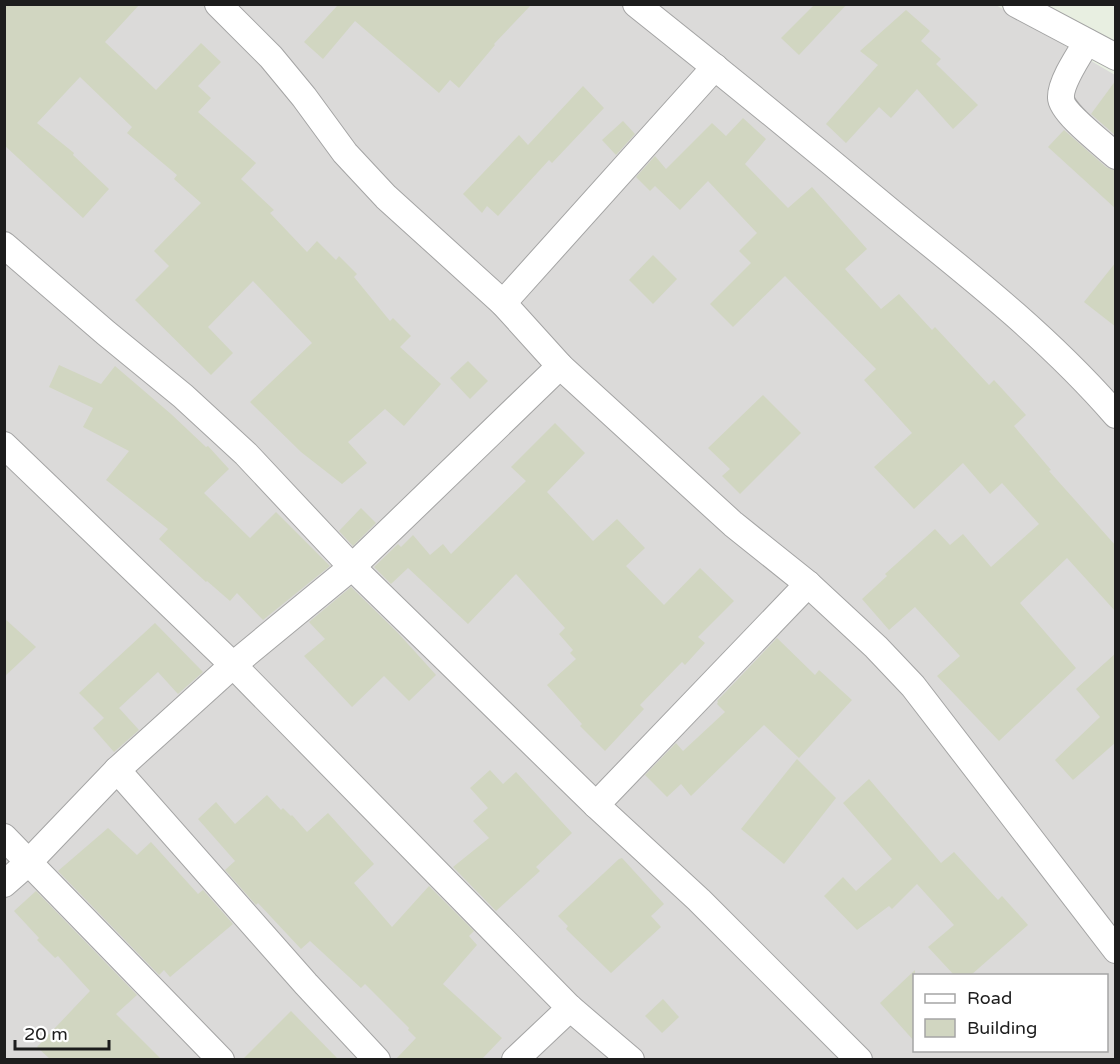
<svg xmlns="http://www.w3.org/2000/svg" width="1120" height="1064" font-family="'Varela Round',sans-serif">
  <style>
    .residential { fill: #dbdad9; fill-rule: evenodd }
    .building { fill: #d1d6c1 }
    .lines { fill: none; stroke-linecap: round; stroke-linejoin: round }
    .street-casing { stroke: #a4a4a4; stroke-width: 28 }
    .street { stroke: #fff; stroke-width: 26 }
  </style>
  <rect width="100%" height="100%" fill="#e8efe1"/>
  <path class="residential" d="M5 5H996L1115 75V1059L5 1060ZM914 976H1106V1050H914Z"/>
  <g class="building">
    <polygon points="4,4 140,4 105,42 156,90 201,43 221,62 198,86 211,98 198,112 256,163 241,179 274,210 270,213 307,252 317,241 336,260 339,256 357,274 354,277 390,321 393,318 411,336 400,347 441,384 404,426 385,409 348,442 367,463 342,484 301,452 250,402 312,343 253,281 208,327 233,353 211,375 135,300 169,266 154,251 201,203 174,179 177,175 127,133 132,127 80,77 37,123 74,153 73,155 109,189 83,218 4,145"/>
    <polygon points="336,4 532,4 494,44 495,45 459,88 450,80 439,93 355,21 323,59 304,42 337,6"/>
    <polygon points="815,4 847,4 799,55 781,38"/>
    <polygon points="906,10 930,31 921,41 941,59 936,64 978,105 953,129 917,89 891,118 879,107 846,143 826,124 878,65 860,51"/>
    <polygon points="1116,80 1116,136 1091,114"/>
    <polygon points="583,86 604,108 552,163 549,160 498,216 487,206 482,213 463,194 519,135 528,145"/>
    <polygon points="743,118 766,139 745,164 788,208 812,187 867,249 845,269 881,309 899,294 932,330 935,327 989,385 994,380 1026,415 1014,426 1051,470 1049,471 1116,546 1116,612 1067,558 1020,603 1076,668 999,741 937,676 960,656 915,607 889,630 862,599 887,576 885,574 935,529 950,545 963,534 991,567 1039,524 1002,483 990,494 963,463 914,509 874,467 912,433 864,380 876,369 785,276 733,327 710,304 751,263 739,251 757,233 708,181 680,210 655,186 650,191 636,177 655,156 666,169 712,123 726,136"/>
    <polygon points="623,121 635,134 616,155 602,140"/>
    <polygon points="1064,130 1106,167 1116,171 1116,209 1048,147"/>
    <polygon points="653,255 677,279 653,304 629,280"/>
    <polygon points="1116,262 1116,327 1084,302"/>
    <polygon points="468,361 488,381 470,399 450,378"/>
    <polygon points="59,365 101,384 115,366 171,414 206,447 208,446 229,469 204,493 250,538 276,512 330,566 263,620 237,593 230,601 207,581 206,582 159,539 168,529 106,480 129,451 83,427 93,408 49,387"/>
    <polygon points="763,395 801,433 740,494 722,476 730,469 708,448"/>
    <polygon points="555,423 585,453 547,492 593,541 617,519 645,548 626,566 664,605 700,568 734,601 698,637 705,643 685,665 682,662 640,705 644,709 605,751 580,726 582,724 547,685 576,659 570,653 573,650 559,634 565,628 516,574 468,624 408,568 391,584 374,567 398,544 401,547 413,535 430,555 443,544 451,554 526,481 511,467"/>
    <polygon points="361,508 376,523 353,546 339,531"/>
    <polygon points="351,587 398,633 436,675 409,701 384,676 352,707 304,656 325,639 309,622"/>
    <polygon points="4,618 36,647 4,677"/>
    <polygon points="155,623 203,672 178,694 158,672 119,708 139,730 114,752 93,728 104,718 79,693"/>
    <polygon points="777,638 815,675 819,670 852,700 799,758 764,725 691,796 681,784 667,797 645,775 676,743 683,751 725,712 717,704 718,702 717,701"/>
    <polygon points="1116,653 1116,742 1073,780 1055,760 1100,717 1076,689"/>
    <polygon points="797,759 836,798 784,864 741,829"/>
    <polygon points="490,770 503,784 516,772 572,833 536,867 540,871 496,911 453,867 489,838 473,821 488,808 470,788"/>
    <polygon points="869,779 941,863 954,852 998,900 1002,896 1028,925 971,975 954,975 928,947 954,925 917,884 892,909 889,906 857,930 824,896 843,877 856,891 892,859 843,803"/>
    <polygon points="267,795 281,810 283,808 291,816 292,815 307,832 328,813 374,864 354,883 392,927 429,886 474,931 469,936 477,945 443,984 502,1038 482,1059 396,1059 416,1038 408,1030 409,1028 365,984 361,988 310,941 301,949 258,903 256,905 225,870 235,861 198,819 216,802 235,824"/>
    <polygon points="108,828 137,855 151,842 198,894 203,890 233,924 170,977 164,970 159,975 58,871"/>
    <polygon points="622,858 664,904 651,916 661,927 611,973 566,929 568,926 558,916 619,859"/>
    <polygon points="36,891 137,995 116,1014 161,1059 50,1059 37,1047 90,991 58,956 55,958 37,940 39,938 14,911"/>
    <polygon points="915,970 915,1042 880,1003"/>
    <polygon points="663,999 679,1017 662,1033 645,1016"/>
    <polygon points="291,1011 338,1059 243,1059"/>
  </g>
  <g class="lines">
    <defs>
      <g id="street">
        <polyline points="218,4 271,57 304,97 345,153 386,197 503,303 560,366 733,524 808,584 876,647 913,686 1116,950"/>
        <path d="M636 4C724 74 811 145 897 217 974 279 1051 340 1116 415"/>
        <polyline points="1016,4 1116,57"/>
        <path d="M1087 42C1079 55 1060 83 1061 98 1061 112 1104 145 1116 156"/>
        <polyline points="4,245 106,333 183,396 246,454 352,567 596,805 699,900 859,1060"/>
        <polyline points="503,303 715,67"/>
        <polyline points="4,445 233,665 570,1008 631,1060"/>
        <polyline points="117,770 306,984 377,1060"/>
        <polyline points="596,805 808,584"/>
        <polyline points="4,837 221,1060"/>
        <polyline points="4,884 28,863 117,770 233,665 352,567 560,366"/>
        <polyline points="515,1060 570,1008"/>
      </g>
    </defs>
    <use href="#street" class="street-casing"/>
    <use href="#street" class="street"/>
  </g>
  <rect width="1120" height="1064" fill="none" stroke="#1d1d1d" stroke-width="12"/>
  <rect x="913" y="974" width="195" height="78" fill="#ffffff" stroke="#a5a5a5" stroke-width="1.5"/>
  <rect x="925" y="994" width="30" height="9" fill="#ffffff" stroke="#a5a5a5" stroke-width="1.5"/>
  <text x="967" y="1004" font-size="18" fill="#1d1d1d">Road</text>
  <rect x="925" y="1019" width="30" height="18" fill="#d1d6c1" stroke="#a5a5a5" stroke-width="1.5"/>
  <text x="967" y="1034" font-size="18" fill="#1d1d1d">Building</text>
  <path d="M15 1040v9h94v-9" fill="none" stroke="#1d1d1d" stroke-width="3"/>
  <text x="24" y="1040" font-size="18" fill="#1d1d1d" stroke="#ffffff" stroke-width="4.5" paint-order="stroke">20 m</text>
</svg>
